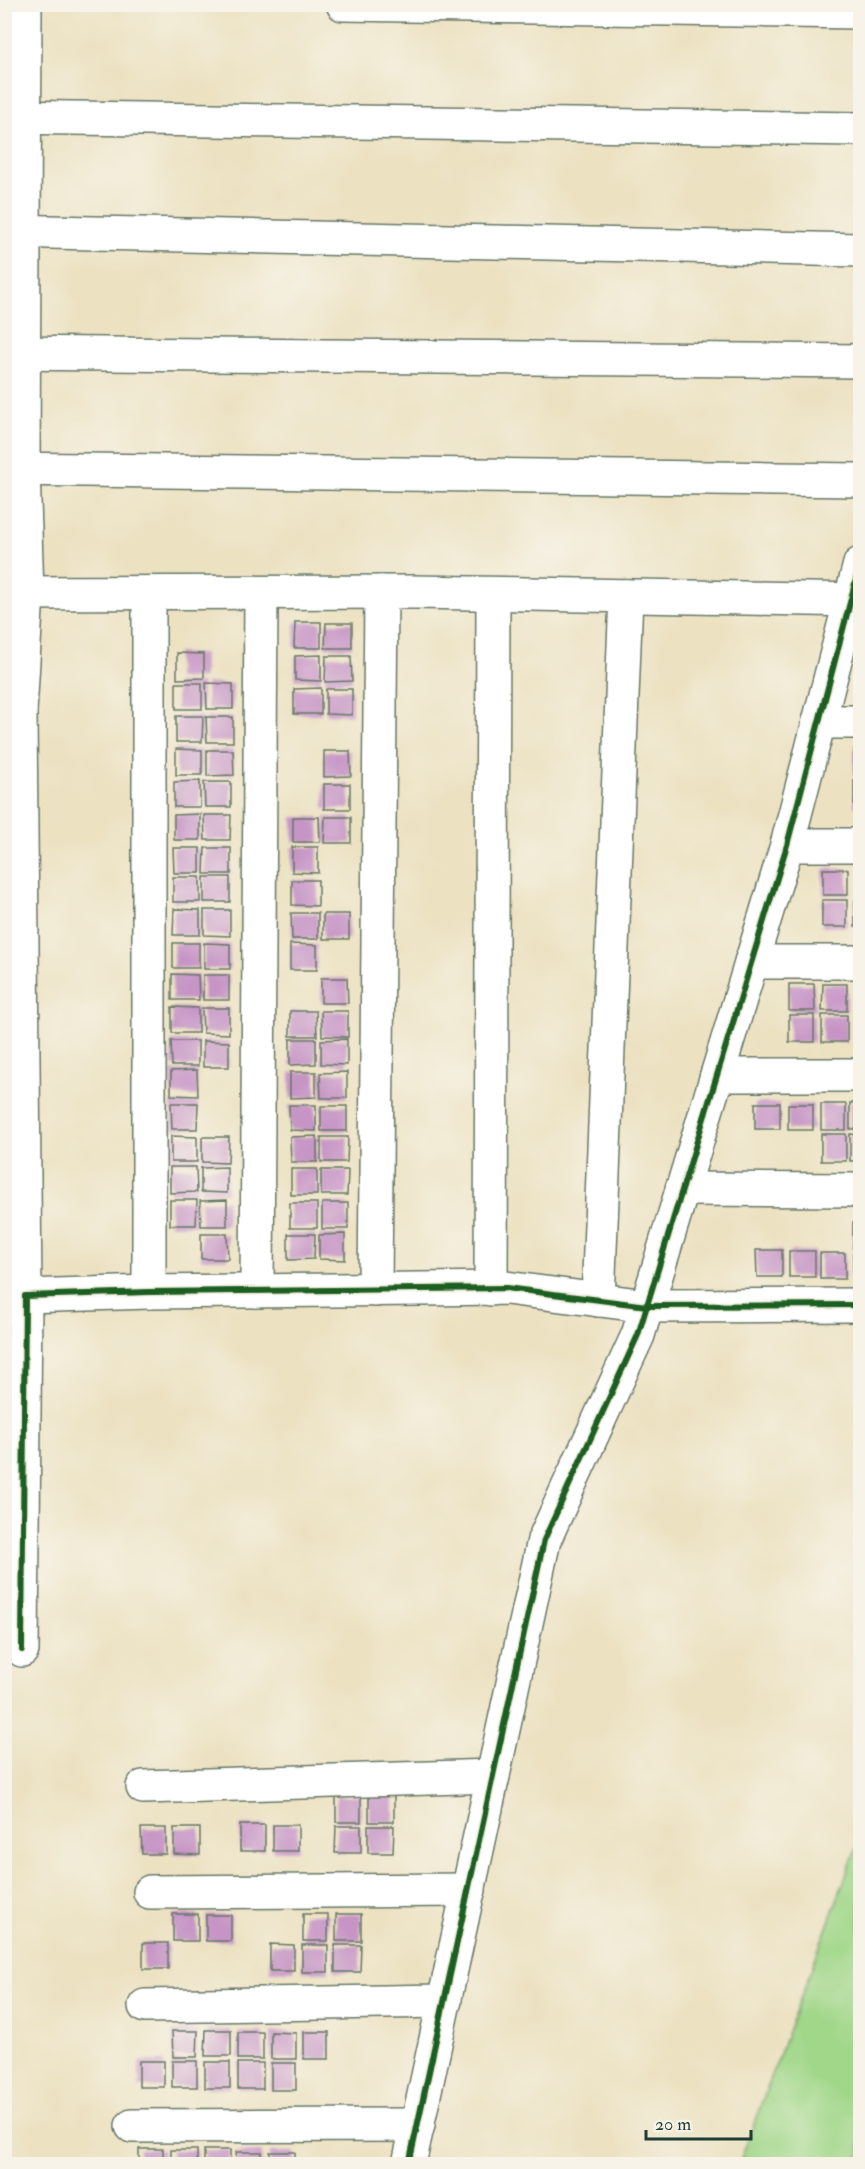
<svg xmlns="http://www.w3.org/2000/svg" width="865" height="2169" font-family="'IM FELL Double Pica',serif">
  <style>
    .green { fill: #a0d789; stroke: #608a5e; stroke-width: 1.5 }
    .building { fill: #c695c6 }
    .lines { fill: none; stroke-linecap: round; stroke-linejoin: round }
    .minor-casing { stroke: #677766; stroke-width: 36 }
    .minor { stroke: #fff; stroke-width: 33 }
    .cycleway-casing { stroke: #f7f3e8; stroke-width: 10 }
    .cycleway { stroke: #1b5e20; stroke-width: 6 }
  </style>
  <rect width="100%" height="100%" fill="#f7f3e8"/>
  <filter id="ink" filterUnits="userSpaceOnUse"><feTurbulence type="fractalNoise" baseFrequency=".0167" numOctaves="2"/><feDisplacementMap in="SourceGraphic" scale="12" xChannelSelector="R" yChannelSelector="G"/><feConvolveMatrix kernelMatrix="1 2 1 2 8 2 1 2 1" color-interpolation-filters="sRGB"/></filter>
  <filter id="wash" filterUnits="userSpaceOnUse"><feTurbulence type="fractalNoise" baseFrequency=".008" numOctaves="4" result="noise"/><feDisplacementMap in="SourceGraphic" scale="24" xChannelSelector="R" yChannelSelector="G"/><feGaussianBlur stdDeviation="1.35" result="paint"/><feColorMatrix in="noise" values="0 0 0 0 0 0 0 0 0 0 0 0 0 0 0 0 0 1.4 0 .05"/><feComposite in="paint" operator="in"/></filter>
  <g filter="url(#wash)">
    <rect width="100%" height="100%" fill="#ece2c2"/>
    <polygon class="green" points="860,1838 860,2164 739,2164"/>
    <g id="blocks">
      <g class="building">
        <polygon points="295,622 321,622 321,648 294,648"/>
        <polygon points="326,623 352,623 352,648 325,648"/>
        <polygon points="177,653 204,654 204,678 177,679"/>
        <polygon points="321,655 321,681 295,680 295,656"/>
        <polygon points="326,656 351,656 352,681 325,682"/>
        <rect x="176" y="683" width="26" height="26"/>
        <polygon points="206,683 233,684 233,709 207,709"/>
        <polygon points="321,688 321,714 294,714 294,689"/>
        <polygon points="326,689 352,689 352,715 326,714"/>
        <polygon points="176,716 203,716 202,742 176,742"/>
        <polygon points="206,717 233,717 233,742 207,742"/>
        <polygon points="176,749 202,750 202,775 176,775"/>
        <rect x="854" y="749" width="6" height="26"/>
        <polygon points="207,750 233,750 234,775 207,776"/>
        <polygon points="324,751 350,751 351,776 324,777"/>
        <rect x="854" y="780" width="6" height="27"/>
        <polygon points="200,781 200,807 174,807 174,782"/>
        <polygon points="204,782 231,782 231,807 205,807"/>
        <rect x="324" y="784" width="26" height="25"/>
        <polygon points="200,814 200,840 174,840 174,815"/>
        <polygon points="204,815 231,815 230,840 205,840"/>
        <polygon points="293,817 319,817 320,842 293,842"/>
        <polygon points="325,817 351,817 351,843 324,843"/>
        <polygon points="292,847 318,847 318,873 292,872"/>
        <polygon points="173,848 200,848 200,873 174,873"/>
        <polygon points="205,848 231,848 231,874 204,874"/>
        <rect x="823" y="869" width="25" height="26"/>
        <rect x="173" y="877" width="27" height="25"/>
        <rect x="204" y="877" width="26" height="25"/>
        <polygon points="292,880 318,880 318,906 292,905"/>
        <rect x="822" y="900" width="25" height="27"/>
        <rect x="855" y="900" width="5" height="27"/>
        <polygon points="174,909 200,910 200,935 173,935"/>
        <polygon points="204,910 230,910 230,936 204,935"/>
        <polygon points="291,913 318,913 318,939 292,939"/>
        <rect x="323" y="914" width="26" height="25"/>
        <rect x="173" y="943" width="26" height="25"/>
        <polygon points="204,943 230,944 230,969 204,969"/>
        <polygon points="290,944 317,945 317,970 290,970"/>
        <polygon points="172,974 198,975 199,1000 172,1000"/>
        <rect x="203" y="975" width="26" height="25"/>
        <polygon points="321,978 347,978 348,1003 321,1003"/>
        <polygon points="789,984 814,984 815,1011 789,1011"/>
        <polygon points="823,984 847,984 847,1011 822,1011"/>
        <rect x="855" y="985" width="5" height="26"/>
        <polygon points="172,1007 198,1008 198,1033 172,1033"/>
        <polygon points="202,1008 229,1008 229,1034 203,1033"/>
        <polygon points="290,1011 316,1011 317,1036 290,1036"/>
        <polygon points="321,1011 348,1011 348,1037 322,1036"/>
        <rect x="789" y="1015" width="25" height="27"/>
        <rect x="822" y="1015" width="25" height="27"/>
        <polygon points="855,1015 860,1016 860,1042 855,1042"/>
        <polygon points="290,1039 316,1039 316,1064 290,1065"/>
        <polygon points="347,1039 347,1065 321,1064 321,1040"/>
        <polygon points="171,1041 198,1041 198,1066 172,1066"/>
        <polygon points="203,1041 229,1042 229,1067 203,1067"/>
        <polygon points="197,1070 198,1096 171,1095 171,1071"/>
        <polygon points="290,1072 316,1072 316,1097 290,1098"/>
        <polygon points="347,1072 347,1098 321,1098 320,1073"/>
        <polygon points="171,1103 198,1103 197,1129 172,1129"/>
        <rect x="755" y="1103" width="25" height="26"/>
        <rect x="850" y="1103" width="10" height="26"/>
        <rect x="788" y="1104" width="25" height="26"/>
        <rect x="821" y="1104" width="25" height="26"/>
        <polygon points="289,1105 316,1105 316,1131 290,1130"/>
        <rect x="321" y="1106" width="26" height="25"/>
        <rect x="821" y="1134" width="25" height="27"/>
        <polygon points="850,1134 860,1135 860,1161 850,1161"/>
        <polygon points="171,1136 197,1137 197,1162 171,1162"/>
        <polygon points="317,1136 317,1162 291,1162 290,1137"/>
        <polygon points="202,1137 229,1137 228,1163 202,1162"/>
        <polygon points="321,1137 348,1137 347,1162 321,1162"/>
        <polygon points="170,1167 196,1167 197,1192 170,1193"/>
        <polygon points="227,1167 227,1193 201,1192 201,1168"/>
        <rect x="291" y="1169" width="26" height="26"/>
        <polygon points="321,1170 348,1170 347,1195 321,1195"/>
        <polygon points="170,1200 197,1200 196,1225 170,1225"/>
        <polygon points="227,1200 227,1226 201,1226 200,1201"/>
        <rect x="290" y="1203" width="27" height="25"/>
        <rect x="322" y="1203" width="26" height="26"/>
        <rect x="853" y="1222" width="7" height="27"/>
        <polygon points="201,1234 227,1234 228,1259 201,1259"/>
        <polygon points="288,1234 315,1234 314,1259 288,1260"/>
        <polygon points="345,1234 345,1260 319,1259 319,1235"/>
        <polygon points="756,1250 782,1250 782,1277 757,1277"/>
        <rect x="789" y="1251" width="26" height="26"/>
        <rect x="820" y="1253" width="25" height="26"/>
        <rect x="853" y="1253" width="7" height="26"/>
        <rect x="336" y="1796" width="25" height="26"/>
        <rect x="369" y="1796" width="25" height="26"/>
        <rect x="240" y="1825" width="25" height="26"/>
        <rect x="273" y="1825" width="25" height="26"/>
        <polygon points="336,1826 361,1826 361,1853 335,1853"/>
        <polygon points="368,1826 394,1826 393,1853 368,1853"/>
        <polygon points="141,1828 166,1828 166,1854 142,1854"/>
        <polygon points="174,1828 200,1828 200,1855 174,1854"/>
        <rect x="173" y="1914" width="25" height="27"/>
        <rect x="303" y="1914" width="25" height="27"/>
        <rect x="336" y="1914" width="25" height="27"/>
        <rect x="206" y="1915" width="25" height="26"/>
        <rect x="143" y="1943" width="25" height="26"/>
        <polygon points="270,1944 294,1945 294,1971 270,1971"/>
        <rect x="302" y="1945" width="26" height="27"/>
        <polygon points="335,1945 361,1945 360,1972 335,1972"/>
        <polygon points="206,2030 231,2030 231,2056 205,2056"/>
        <polygon points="172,2031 198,2031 197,2057 173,2057"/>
        <rect x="238" y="2032" width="25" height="27"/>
        <polygon points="271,2032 296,2033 296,2059 271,2059"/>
        <rect x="304" y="2032" width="25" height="27"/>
        <rect x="139" y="2061" width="25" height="26"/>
        <rect x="172" y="2061" width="25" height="26"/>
        <rect x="205" y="2062" width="25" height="26"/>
        <rect x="238" y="2063" width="25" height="26"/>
        <rect x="271" y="2063" width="25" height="27"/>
        <rect x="139" y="2149" width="24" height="15"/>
        <rect x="171" y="2150" width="26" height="14"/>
        <rect x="204" y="2150" width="26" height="14"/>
        <polygon points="236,2152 262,2152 262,2164 237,2164"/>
        <rect x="270" y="2152" width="25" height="12"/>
      </g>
    </g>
  </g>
  <g filter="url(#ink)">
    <use href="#blocks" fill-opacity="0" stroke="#677766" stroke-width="1.5"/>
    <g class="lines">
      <defs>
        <g id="minor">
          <polyline points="343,4 860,12"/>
          <polyline points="4,117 860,129"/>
          <polyline points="4,231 860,250"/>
          <polyline points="4,353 860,361"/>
          <polyline points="4,469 860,480"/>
          <polyline points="4,593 413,592 860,600"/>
          <polyline points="149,593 149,1292"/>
          <polyline points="4,712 20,712 27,593 23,469 25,4"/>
          <polyline points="819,722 860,722"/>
          <polyline points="787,845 860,845"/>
          <polyline points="751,962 860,962"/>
          <polyline points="717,1075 860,1075"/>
          <polyline points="682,1189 860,1190"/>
          <polyline points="491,1289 493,594"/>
          <polyline points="375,1290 381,592"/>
          <polyline points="257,1291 261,593"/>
          <polyline points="4,1296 25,1296 20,712"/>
          <polyline points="598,1300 626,596"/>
          <polyline points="22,1650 25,1296 149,1292 506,1288 647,1306 860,1305"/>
          <polyline points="143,1787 493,1776"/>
          <polyline points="150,1892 469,1890"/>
          <polyline points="145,2006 445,2001"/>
          <polyline points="132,2126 418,2125"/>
          <polyline points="409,2164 544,1540 638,1335 787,845 860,564"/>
        </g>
      </defs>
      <use href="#minor" class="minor-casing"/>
      <use href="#minor" class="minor"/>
      <defs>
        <g id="cycleway">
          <polyline points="22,1650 25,1296 149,1292 506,1288 647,1306 860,1305"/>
          <polyline points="409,2164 544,1540 638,1335 787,845 860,564"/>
        </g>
      </defs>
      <use href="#cycleway" class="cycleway-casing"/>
      <use href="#cycleway" class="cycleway"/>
    </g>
  </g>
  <rect width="865" height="2169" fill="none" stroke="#f7f3e8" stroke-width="24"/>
  <path d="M646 2130v9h105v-9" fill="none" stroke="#1f3d34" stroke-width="3"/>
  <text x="655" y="2130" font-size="18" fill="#1f3d34" stroke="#f7f3e8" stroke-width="4.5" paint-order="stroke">20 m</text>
</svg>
